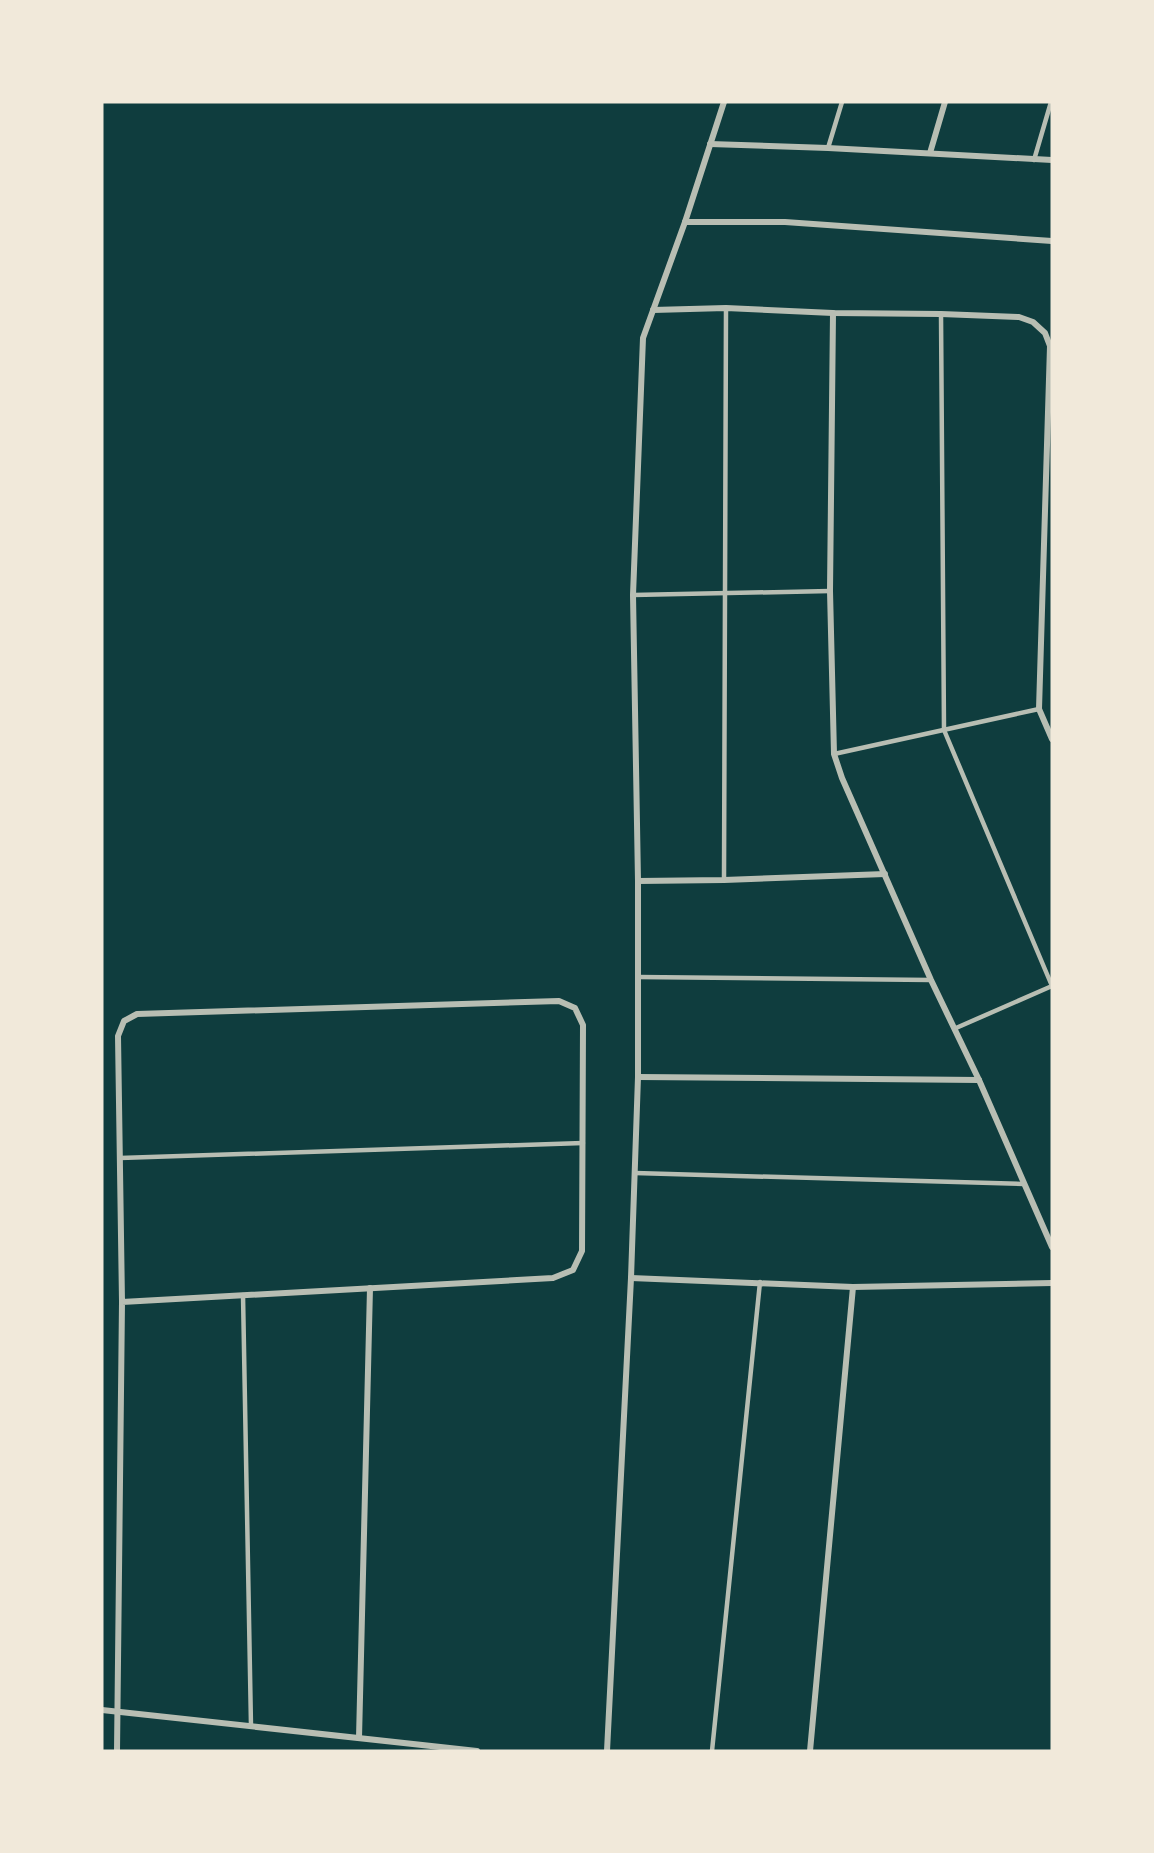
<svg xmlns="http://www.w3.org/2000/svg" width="1154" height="1853" font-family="'Alegreya Sans',sans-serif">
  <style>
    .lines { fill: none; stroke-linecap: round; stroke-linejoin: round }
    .service { stroke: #b8beb3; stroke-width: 4.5 }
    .minor { stroke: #b8beb3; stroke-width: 6 }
  </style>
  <rect width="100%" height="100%" fill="#0f3d3e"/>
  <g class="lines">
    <g class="service">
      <polyline points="828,148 842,102"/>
      <polyline points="1034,160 1051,102"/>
      <polyline points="941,314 944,730 1052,986"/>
      <polyline points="633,595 830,591"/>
      <polyline points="834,754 1039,709"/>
      <polyline points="724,880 726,308"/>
      <polyline points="638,977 931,980"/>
      <polyline points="956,1028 1052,986"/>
      <polyline points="120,1158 583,1143"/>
      <polyline points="635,1173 1024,1184"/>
      <polyline points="243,1295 251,1726"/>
      <polyline points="712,1751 760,1282"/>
    </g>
    <g class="minor">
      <polyline points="710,144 828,148 1052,160"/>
      <polyline points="930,153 945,102"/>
      <polyline points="685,222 785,222 1052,241"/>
      <polyline points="653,310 726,308 833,313 941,314 1019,317 1033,322 1045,333 1050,346 1039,709 1052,739"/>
      <polyline points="833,313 830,591 834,754 842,778 931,980 979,1080 1052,1247"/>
      <polyline points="638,881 724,880 885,874"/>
      <polyline points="638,1077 979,1080"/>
      <polyline points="631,1278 853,1287 1052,1283"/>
      <polyline points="102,1710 477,1751"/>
      <polyline points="359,1738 370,1288"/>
      <polyline points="117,1751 122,1302 118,1036 124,1021 137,1014 559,1001 575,1008 583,1025 582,1251 573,1270 553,1278 122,1302"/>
      <polyline points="607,1751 631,1278 638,1077 638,881 633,595 643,338 685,222 724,102"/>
      <polyline points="810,1751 853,1287"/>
    </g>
  </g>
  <rect width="1154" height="1853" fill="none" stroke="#f1e9da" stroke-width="207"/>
</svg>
